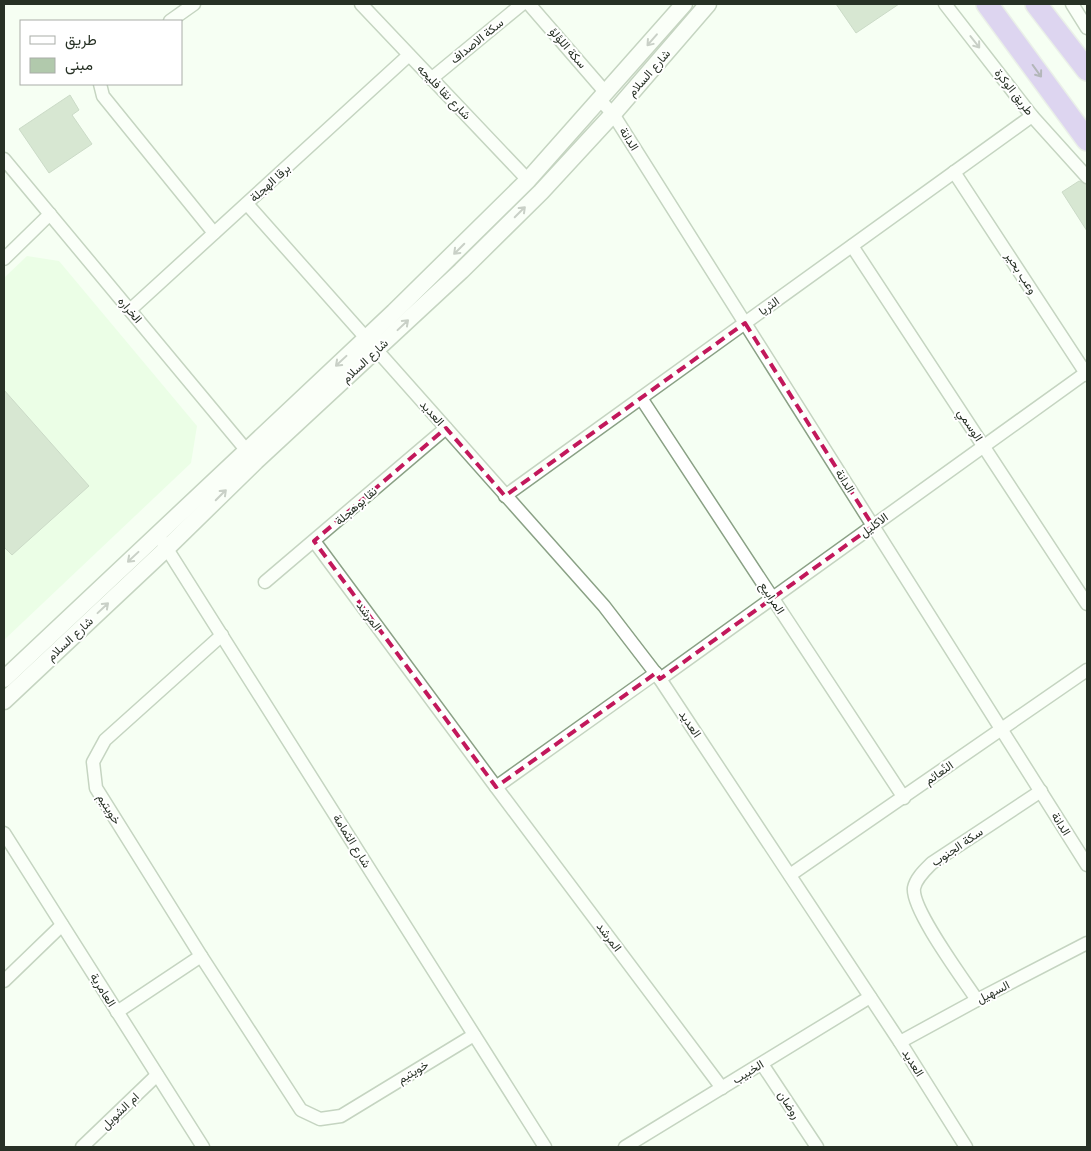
<svg xmlns="http://www.w3.org/2000/svg" width="1091" height="1151" font-family="'Noto Sans',Vazirmatn,sans-serif">
  <style>
    .built { fill: #defdd8 }
    .building { fill: #b1c9ac; stroke: #98af93 }
    .lines { fill: none; stroke-linecap: round; stroke-linejoin: round }
    .minor-casing { stroke: #8aa185; stroke-width: 15 }
    .tertiary-casing { stroke: #8aa185; stroke-width: 19 }
    .trunk-casing { stroke: #dcdedc; stroke-width: 24 }
    .minor { stroke: #fff; stroke-width: 12 }
    .tertiary { stroke: #fff; stroke-width: 16 }
    .trunk { stroke: #bfa3ee; stroke-width: 21 }
    .oneway { stroke: #939892 }
    .oneway2 { stroke: #645f75 }
    .marked { fill: none; stroke: #c2185b; stroke-width: 4; stroke-dasharray: 10 6; stroke-linejoin: round }
    .labels { text-anchor: middle; stroke-width: 4; stroke-linejoin: round; paint-order: stroke }
    .street-label { font-size: 12px; fill: #273125; stroke: #fff }
  </style>
  <rect width="100%" height="100%" fill="#f5fff3"/>
  <polygon class="built" points="27,256 59,261 197,426 191,463 4,640 4,278"/>
  <g class="building">
    <polygon points="836,4 899,4 856,33"/>
    <polygon points="70,95 79,110 72,115 92,144 49,173 19,129"/>
    <polygon points="1079,181 1087,185 1087,231 1062,192"/>
    <polygon points="4,390 89,486 12,555 4,547"/>
  </g>
  <g class="lines">
    <defs>
      <g id="minor">
        <polyline points="361,4 528,180"/>
        <polyline points="529,4 606,93"/>
        <polyline points="945,4 1032,116 1087,177"/>
        <polyline points="1072,4 1087,28"/>
        <polyline points="170,21 194,4"/>
        <polyline points="431,79 522,4"/>
        <polyline points="100,84 103,96 214,233"/>
        <polyline points="600,100 613,114 1087,865"/>
        <polyline points="4,159 252,457"/>
        <polyline points="954,172 1087,375"/>
        <polyline points="247,204 604,606 660,679 900,1042 966,1147"/>
        <polyline points="852,246 1087,604"/>
        <polyline points="4,259 50,214"/>
        <polyline points="130,310 409,55"/>
        <polyline points="641,398 904,798"/>
        <polyline points="505,496 1032,116"/>
        <polyline points="162,541 545,1147"/>
        <polyline points="314,541 496,787 722,1088"/>
        <polyline points="265,582 446,428"/>
        <polyline points="222,635 105,740 93,762 96,788 201,956 301,1110 320,1119 341,1116 474,1035"/>
        <polyline points="660,679 1087,372"/>
        <polyline points="496,787 656,673"/>
        <polyline points="4,833 203,1147"/>
        <polyline points="790,875 1087,670"/>
        <polyline points="4,981 62,925"/>
        <path d="M977 1000C964 980 911 909 914 888 916 878 925 870 932 863L1041 791"/>
        <polyline points="117,1012 201,956"/>
        <polyline points="900,1042 977,1000 1087,943"/>
        <polyline points="762,1064 817,1147"/>
        <polyline points="82,1147 157,1075"/>
        <polyline points="625,1147 870,997"/>
      </g>
      <g id="tertiary">
        <polyline points="4,679 394,312 528,180 684,4"/>
        <polyline points="4,701 167,548 256,461 461,271 541,192 613,114 708,4"/>
      </g>
      <g id="trunk">
        <polyline points="987,4 1087,140"/>
        <polyline points="1036,4 1087,70"/>
      </g>
    </defs>
    <use href="#minor" class="minor-casing"/>
    <use href="#tertiary" class="tertiary-casing"/>
    <use href="#trunk" class="trunk-casing"/>
    <use href="#minor" class="minor"/>
    <use href="#tertiary" class="tertiary"/>
    <use href="#trunk" class="trunk"/>
  </g>
  <defs><path id="oneway-shaft" d="M-6 0H5M1.5-3L5.5 0L1.5 3" fill="none" stroke-width="1.6" stroke-linecap="round" stroke-linejoin="round" transform="scale(1.25)"/></defs>
  <g class="oneway">
    <use href="#oneway-shaft" transform="translate(652 40) rotate(131)"/>
    <use href="#oneway-shaft" transform="translate(975 42) rotate(52)"/>
    <use href="#oneway-shaft" transform="translate(520 212) rotate(-45)"/>
    <use href="#oneway-shaft" transform="translate(459 249) rotate(135)"/>
    <use href="#oneway-shaft" transform="translate(403 325) rotate(-43)"/>
    <use href="#oneway-shaft" transform="translate(341 361) rotate(137)"/>
    <use href="#oneway-shaft" transform="translate(221 495) rotate(-45)"/>
    <use href="#oneway-shaft" transform="translate(133 557) rotate(137)"/>
    <use href="#oneway-shaft" transform="translate(103 608) rotate(-43)"/>
  </g>
  <use class="oneway2" href="#oneway-shaft" transform="translate(1037 71) rotate(54)"/>
  <path d="M0 0H1091V1151H0ZM745 323 873 526 660 679 656 673 496 787 314 541 446 428 505 496Z" fill="#f5fff3" fill-opacity=".55" fill-rule="evenodd"/>
  <path class="marked" d="M745 323 873 526 660 679 656 673 496 787 314 541 446 428 505 496Z"/>
  <g class="labels">
    <g class="street-label">
      <text transform="translate(477 41) rotate(-39)" y="4">سكة الاصداف</text>
      <text transform="translate(568 48) rotate(49)" y="4">سكة اللؤلؤ</text>
      <text transform="translate(649 73) rotate(-49)" y="4">شارع السلام</text>
      <text transform="translate(444 92) rotate(46)" y="4">شارع نقا فليحه</text>
      <text transform="translate(1014 92) rotate(52)" y="4">طريق الوكرة</text>
      <text transform="translate(629 139) rotate(58)" y="4">الدانة</text>
      <text transform="translate(270 183) rotate(-42)" y="4">برقا الهجلة</text>
      <text transform="translate(1021 273) rotate(57)" y="4">وعب بحير</text>
      <text transform="translate(769 306) rotate(-36)" y="4">الثريا</text>
      <text transform="translate(130 310) rotate(50)" y="4">الخراره</text>
      <text transform="translate(365 361) rotate(-43)" y="4">شارع السلام</text>
      <text transform="translate(432 413) rotate(48)" y="4">العديد</text>
      <text transform="translate(970 425) rotate(57)" y="4">الوسمي</text>
      <text transform="translate(845 481) rotate(58)" y="4">الدانة</text>
      <text transform="translate(356 506) rotate(-41)" y="4">نقا بوهجلة</text>
      <text transform="translate(874 525) rotate(-36)" y="4">الاكليل</text>
      <text transform="translate(772 598) rotate(57)" y="4">المرابيع</text>
      <text transform="translate(369 616) rotate(53)" y="4">المرشد</text>
      <text transform="translate(70 639) rotate(-43)" y="4">شارع السلام</text>
      <text transform="translate(690 724) rotate(56)" y="4">العديد</text>
      <text transform="translate(939 773) rotate(-35)" y="4">النًعائم</text>
      <text transform="translate(109 809) rotate(58)" y="4">خويتيم</text>
      <text transform="translate(1061 824) rotate(58)" y="4">الدانة</text>
      <text transform="translate(352 841) rotate(58)" y="4">شارع الثمامة</text>
      <text transform="translate(957 847) rotate(-34)" y="4">سكة الجنوب</text>
      <text transform="translate(609 937) rotate(53)" y="4">المرشد</text>
      <text transform="translate(103 990) rotate(58)" y="4">العامرية</text>
      <text transform="translate(993 992) rotate(-27)" y="4">السهيل</text>
      <text transform="translate(913 1063) rotate(58)" y="4">العديد</text>
      <text transform="translate(413 1072) rotate(-31)" y="4">خويتيم</text>
      <text transform="translate(748 1072) rotate(-31)" y="4">الخبيب</text>
      <text transform="translate(789 1105) rotate(57)" y="4">روضان</text>
      <text transform="translate(120 1111) rotate(-44)" y="4">ام الشويل</text>
    </g>
  </g>
  <rect width="1091" height="1151" fill="none" stroke="#273125" stroke-width="10"/>
  <rect x="20" y="20" width="162" height="65" fill="#ffffff" stroke="#a9ada8"/>
  <rect x="30" y="36" width="25" height="8" fill="#ffffff" stroke="#a9ada8"/>
  <text x="65" y="45" font-size="15" fill="#273125">طريق</text>
  <rect x="30" y="58" width="25" height="15" fill="#b1c9ac" stroke="#a9ada8"/>
  <text x="65" y="70" font-size="15" fill="#273125">مبنى</text>
</svg>
